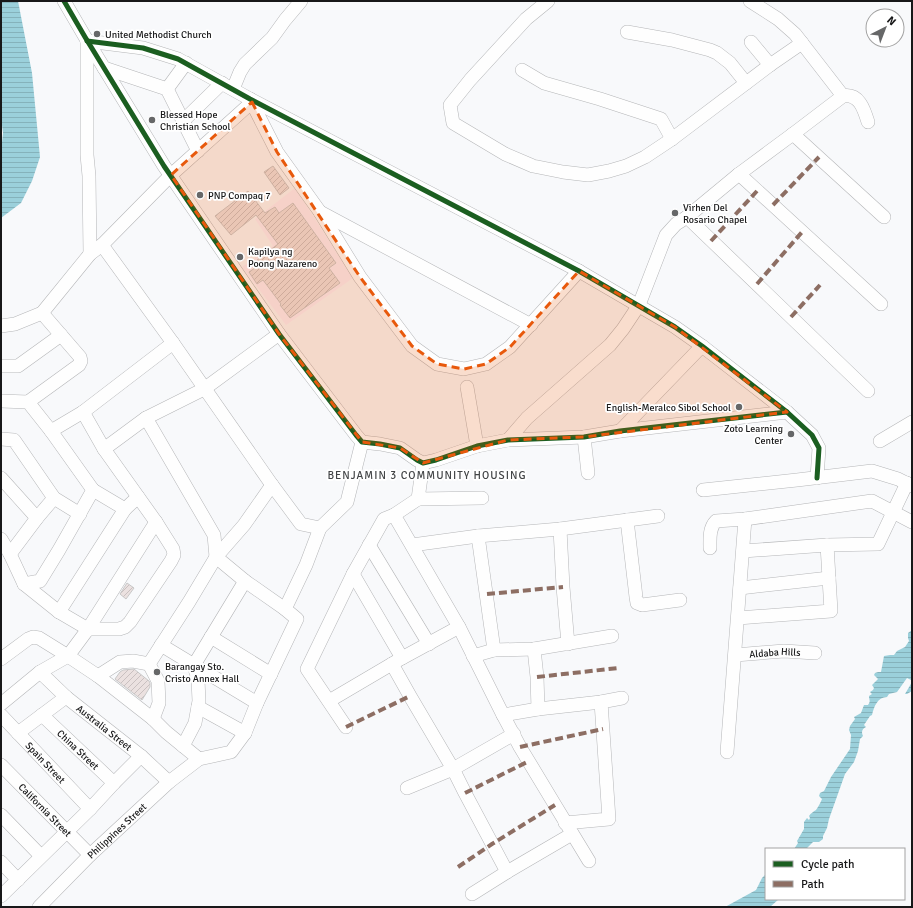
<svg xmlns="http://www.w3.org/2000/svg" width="913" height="908" font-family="Signika,sans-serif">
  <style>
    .education { fill: #fbeff8 }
    .water { fill: url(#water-rules) }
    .building { fill: url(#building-hatch); stroke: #c8c8c8 }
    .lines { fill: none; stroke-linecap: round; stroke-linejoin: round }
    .minor-casing { stroke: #b5b6b8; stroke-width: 14 }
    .minor { stroke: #fefefe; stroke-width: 13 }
    .quiet { stroke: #8d6e63; stroke-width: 4; stroke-dasharray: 8 4; stroke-linecap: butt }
    .cycleway-casing { stroke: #fff; stroke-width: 8 }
    .cycleway { stroke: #1b5e20; stroke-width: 5 }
    .marked { fill: #e8590c; fill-opacity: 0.2; stroke: #e8590c; stroke-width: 3; stroke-dasharray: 8 5; stroke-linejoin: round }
    .poi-dot { fill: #666768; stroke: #fff; stroke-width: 1.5 }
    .labels { text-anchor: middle; stroke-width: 3.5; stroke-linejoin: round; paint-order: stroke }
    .poi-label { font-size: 10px; fill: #181819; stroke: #fff; text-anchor: start }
    .street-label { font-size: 10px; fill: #181819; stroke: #fff }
    .neighbourhood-label { font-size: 11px; letter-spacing: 1px; fill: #424446; stroke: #fff }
  </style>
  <defs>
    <pattern id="water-rules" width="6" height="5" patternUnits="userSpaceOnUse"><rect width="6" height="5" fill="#9bd0db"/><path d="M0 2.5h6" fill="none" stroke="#85b2bb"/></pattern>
    <pattern id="building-hatch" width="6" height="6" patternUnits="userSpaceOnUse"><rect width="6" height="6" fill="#ebe1e0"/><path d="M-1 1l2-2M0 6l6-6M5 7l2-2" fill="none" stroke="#c9c0c0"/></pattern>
  </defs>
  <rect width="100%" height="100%" fill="#f8f9fb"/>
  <polygon class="education" points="295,188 353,278 286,325 242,267 273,246 255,219"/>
  <g class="water">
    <polygon points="1,1 18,1 32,73 40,157 32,181 21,203 1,218 1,152 3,133 1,118"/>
    <path d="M912 630V691L907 694H905L912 682 911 680 907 678 897 692 889 694 887 697C878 697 874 706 872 715L870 716 864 725 866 727C862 729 861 732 863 736L860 739 858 751 854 762 845 774 829 819 827 828 823 836V839L819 842H813L806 849H794L798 843 797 841 804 829V822L807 818 809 820 810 818 809 816C811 813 813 812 816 810 818 807 821 802 822 799L819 796 820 793 824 791 831 777 850 749 851 735 849 730 850 726 855 719 854 717 861 713 864 705H868C871 701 869 700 869 696L872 694 870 692 873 690 874 688 872 685 878 679 874 675 875 673 878 672H881L884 656 890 655H894L897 651 905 647 909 641 908 638V633Z"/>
    <polygon points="766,874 766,899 779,899 770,907 725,907 756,890 762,878"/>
  </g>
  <g class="building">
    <polygon points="273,166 289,188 280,195 264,172"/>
    <polygon points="248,191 265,213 275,207 279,213 293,203 336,263 329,268 340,283 290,318 280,305 281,304 263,280 257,284 249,272 255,268 252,264 278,244 256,215 231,235 215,216"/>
    <polygon points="127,583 134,588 126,599 120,594"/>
    <polygon points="134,669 149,681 150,683 150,687 142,700 115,679 120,672 123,670"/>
  </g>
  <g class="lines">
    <defs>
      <g id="minor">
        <polyline points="64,1 85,37 164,166 279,334 356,435 362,442 380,444 400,448 417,460 423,463 436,460 477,446 508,440 584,437 620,431 787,412"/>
        <polyline points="548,1 526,19 470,80 450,105 453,123 505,154 533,166 563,172 588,175 609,171 626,166 645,157 672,139 770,65 802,43"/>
        <polyline points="750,1 778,19 795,34 843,96"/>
        <polyline points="627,32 672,40 710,50 717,53 730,63 746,83"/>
        <polyline points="87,41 143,48 178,59 250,99 579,271 675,327 702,346 787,412 812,435 819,448 817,478"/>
        <polyline points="87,42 87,155 89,176 90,254"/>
        <polyline points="751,42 770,65"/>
        <polyline points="104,68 167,89 198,151"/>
        <polyline points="522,70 544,83 600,99 661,119 672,139"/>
        <polyline points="167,89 186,63"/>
        <polyline points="233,89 240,72 245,64 272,38 285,20 301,1"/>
        <polyline points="250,99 277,152 320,212 360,277 412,346 437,364 464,369 486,364 510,347 579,271"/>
        <polyline points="183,121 222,83"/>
        <polyline points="793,134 884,217"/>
        <polyline points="739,174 881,304"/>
        <polyline points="320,212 531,325"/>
        <polyline points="687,217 791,317 868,391"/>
        <polyline points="102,245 173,343 272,485 301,524 320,528 347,502 362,442"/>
        <polyline points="1,326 15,324 42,313 90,254 102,245 171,175 252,102"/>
        <polyline points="1,366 18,366 61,335"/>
        <polyline points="467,387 477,446"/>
        <polyline points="1,401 28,402 51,431 93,490 59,550 40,581 24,584"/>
        <polyline points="28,402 79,365 81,361 80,357 42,313"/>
        <polyline points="51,431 83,412 173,343"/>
        <polyline points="620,431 702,346"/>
        <polyline points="584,437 588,473"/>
        <polyline points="1,439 14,440 54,498 80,514"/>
        <path d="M508 440 527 418 610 345 623 329 639 305 666 235 676 224 687 217 739 174 793 134 843 96C859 93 864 109 868 122"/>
        <polyline points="880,441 912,422"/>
        <polyline points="104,449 146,418 204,389 279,334"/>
        <polyline points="423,463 418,499 482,498"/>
        <polyline points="1,478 37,518"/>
        <polyline points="93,490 125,509"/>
        <polyline points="703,490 797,480 872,471 898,479 912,486"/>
        <polyline points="418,499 394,515 459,627 503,715 520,747 555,805 589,861"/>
        <polyline points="627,520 636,597 637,603 642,605 680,600"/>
        <polyline points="560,529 563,587 568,644"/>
        <polyline points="478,536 494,650"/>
        <polyline points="1,539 10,554 24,584 59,612 88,629 119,629 125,627 130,622 171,561 174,555 173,549 156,522 104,449 83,412"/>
        <polyline points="369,545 429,644"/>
        <polyline points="412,545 478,536 560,529 658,516"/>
        <path d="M710 548C710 539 709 528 716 521L745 519 872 501 912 522"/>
        <polyline points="743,551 827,545 878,544 907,483"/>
        <polyline points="10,554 37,518 54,498"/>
        <polyline points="353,574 402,658"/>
        <polyline points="245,581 194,665 257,703"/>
        <polyline points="740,588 829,578"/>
        <polyline points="285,609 306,565 320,528"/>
        <polyline points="59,612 125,509 138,497"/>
        <polyline points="738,618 831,611 827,545"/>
        <polyline points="211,637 271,674"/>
        <polyline points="161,645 194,665 198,680 199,701 195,723 183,746"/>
        <polyline points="534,649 537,677 538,709"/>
        <path id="s1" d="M735 655 784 651 815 653"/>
        <polyline points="473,656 494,650 534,649 612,636"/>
        <polyline points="1,659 28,639 33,637 39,638 68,656 98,676 153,719 166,732 199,759"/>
        <polyline points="149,664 189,602 216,557 244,525 272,485"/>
        <polyline points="392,664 410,696 453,769 465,793 507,872"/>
        <path id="s2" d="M40 672 66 697 141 756 169 782"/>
        <polyline points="98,676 120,662 133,661 149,664 158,681 159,703 153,719"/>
        <polyline points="329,701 402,658 459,627"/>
        <polyline points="1,704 40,672 68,656 88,629 156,522"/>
        <polyline points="198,707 245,733"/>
        <path id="s3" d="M1 715 90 809"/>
        <path id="s4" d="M42 715 114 783"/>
        <polyline points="503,715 538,709 601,702 622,698"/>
        <polyline points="346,727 307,669 353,574 384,519 394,515"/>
        <polyline points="18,733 66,697"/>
        <polyline points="727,752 745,519"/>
        <path id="s5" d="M1 765 90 855"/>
        <polyline points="407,788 453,769 514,734"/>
        <polyline points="1,815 41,856"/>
        <polyline points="565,823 609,819 601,702"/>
        <polyline points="1,862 18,880"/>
        <polyline points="472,894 507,872 572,834"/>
        <polyline points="1,896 90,809 114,783 141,756"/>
        <path id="s6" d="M39 907 90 855 169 782 199 759 231 752 245 733 257 703 297 619 285 609 245 581 216 557 214 535 146 418"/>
      </g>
    </defs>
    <use href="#minor" class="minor-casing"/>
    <use href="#minor" class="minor"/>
    <g class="quiet">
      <polyline points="773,205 819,157"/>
      <polyline points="711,241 757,191"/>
      <polyline points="757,284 802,232"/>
      <polyline points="791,317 820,285"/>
      <polyline points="487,594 563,587"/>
      <polyline points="537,677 618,668"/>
      <polyline points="346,727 410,696"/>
      <polyline points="520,747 603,729"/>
      <polyline points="465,793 529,761"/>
      <polyline points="458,867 492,844 555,805"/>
    </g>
    <defs>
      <g id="cycleway">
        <polyline points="64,1 85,37 164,166 279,334 356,435 362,442 380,444 400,448 417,460 423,463 436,460 477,446 508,440 584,437 620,431 787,412"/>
        <polyline points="87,41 143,48 178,59 250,99 579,271 675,327 702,346 787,412 812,435 819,448 817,478"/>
      </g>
    </defs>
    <use href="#cycleway" class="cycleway-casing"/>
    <use href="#cycleway" class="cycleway"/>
  </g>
  <path class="marked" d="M252 102 277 152 360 277 412 346 437 364 464 369 486 364 510 347 579 271 675 327 787 412 584 437 508 440 423 463 400 448 362 442 279 334 171 175Z"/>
  <g class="poi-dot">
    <circle cx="97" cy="34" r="4"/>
    <circle cx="152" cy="120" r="4"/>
    <circle cx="200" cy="195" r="4"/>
    <circle cx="675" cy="213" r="4"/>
    <circle cx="240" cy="257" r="4"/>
    <circle cx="739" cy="407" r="4"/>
    <circle cx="791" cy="434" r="4"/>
    <circle cx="157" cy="672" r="4"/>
  </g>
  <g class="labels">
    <g class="poi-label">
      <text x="105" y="38">United Methodist Church</text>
      <text x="160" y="118">Blessed Hope<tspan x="160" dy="12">Christian School</tspan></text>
      <text x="208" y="199">PNP Compaq 7</text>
      <text x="683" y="211">Virhen Del<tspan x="683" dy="12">Rosario Chapel</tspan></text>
      <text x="248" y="255">Kapilya ng<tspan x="248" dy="12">Poong Nazareno</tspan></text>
      <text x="731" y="411" text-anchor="end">English-Meralco Sibol School</text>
      <text x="783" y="432" text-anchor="end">Zoto Learning<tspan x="783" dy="12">Center</tspan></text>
      <text x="165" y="670">Barangay Sto.<tspan x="165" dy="12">Cristo Annex Hall</tspan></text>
    </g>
    <g class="street-label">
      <text dy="4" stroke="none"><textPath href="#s1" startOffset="40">Aldaba Hills</textPath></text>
      <text dy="4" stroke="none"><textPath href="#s2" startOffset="85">Australia Street</textPath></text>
      <text dy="4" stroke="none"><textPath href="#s4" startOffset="50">China Street</textPath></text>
      <text dy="4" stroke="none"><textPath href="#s3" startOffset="65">Spain Street</textPath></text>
      <text dy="4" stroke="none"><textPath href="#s5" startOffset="63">California Street</textPath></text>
      <text dy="4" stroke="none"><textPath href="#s6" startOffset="109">Philippines Street</textPath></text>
    </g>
    <g class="neighbourhood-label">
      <text x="427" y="479">BENJAMIN 3 COMMUNITY HOUSING</text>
    </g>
  </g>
  <rect width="913" height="908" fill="none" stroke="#181819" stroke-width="4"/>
  <rect x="765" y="848" width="140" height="52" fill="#ffffff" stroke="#a3a3a3"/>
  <rect x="773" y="861" width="20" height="6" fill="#1b5e20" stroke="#a3a3a3"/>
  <text x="801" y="868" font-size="12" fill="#181819">Cycle path</text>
  <rect x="773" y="881" width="20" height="6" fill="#8d6e63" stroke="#a3a3a3"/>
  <text x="801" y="888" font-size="12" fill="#181819">Path</text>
  <g transform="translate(885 28) rotate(42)"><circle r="19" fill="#ffffff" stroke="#a3a3a3"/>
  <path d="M0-3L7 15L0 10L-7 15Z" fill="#666768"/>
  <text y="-6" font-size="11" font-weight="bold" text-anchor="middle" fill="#181819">N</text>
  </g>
</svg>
